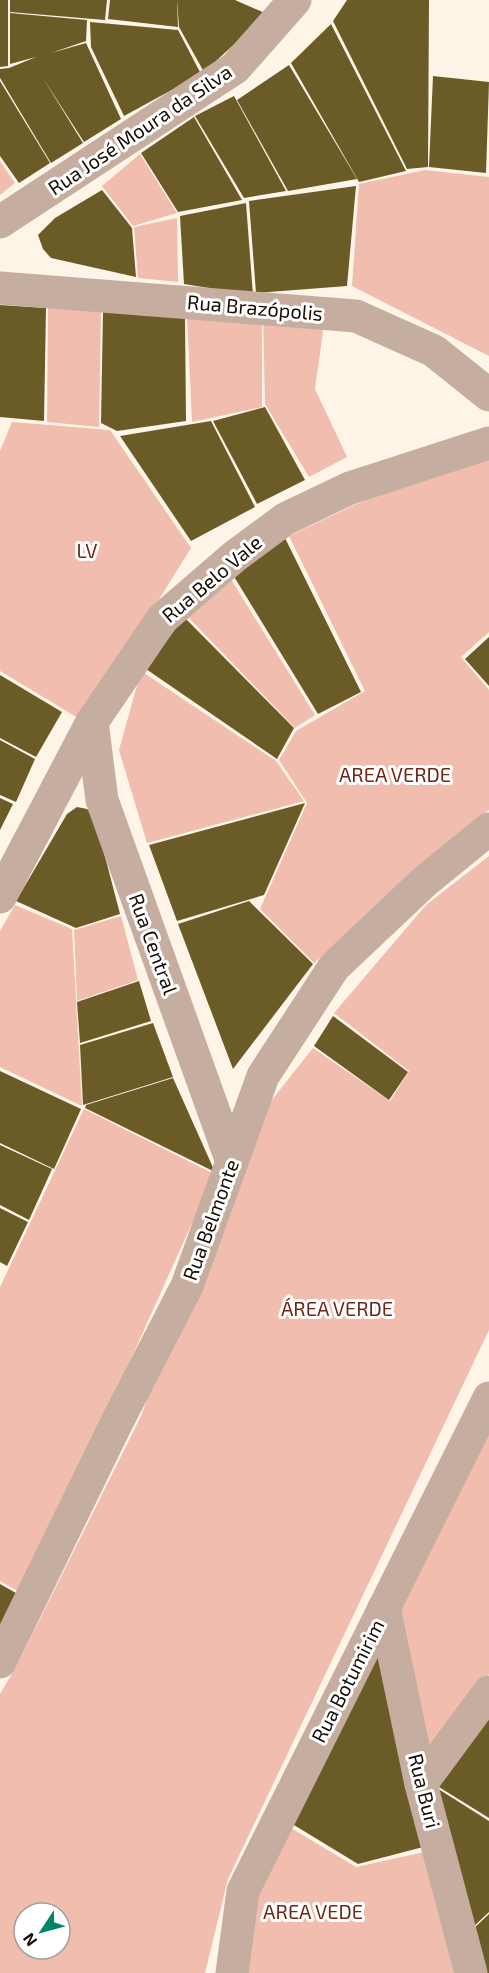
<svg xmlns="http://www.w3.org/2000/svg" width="489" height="1973" font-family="'Exo 2',sans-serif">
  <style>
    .green { fill: #f1bdaf; fill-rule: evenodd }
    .building { fill: #6b5b26 }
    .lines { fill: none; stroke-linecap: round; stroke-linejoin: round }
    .street { stroke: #c5aea0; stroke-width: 33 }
    .labels { text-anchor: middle; stroke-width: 6; stroke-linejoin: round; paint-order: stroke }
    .street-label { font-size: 20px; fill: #160e04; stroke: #fff }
    .park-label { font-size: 20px; fill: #6f2817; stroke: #fff }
  </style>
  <rect width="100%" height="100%" fill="#fef4e8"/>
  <g class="green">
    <polygon points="140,154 177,213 133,226 102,186"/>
    <polygon points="0,161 15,183 0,195"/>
    <polygon points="425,170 489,177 489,356 352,286 359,184"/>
    <polygon points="177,218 178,282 138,278 134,227"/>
    <polygon points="48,308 101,311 99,427 47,422"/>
    <polygon points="262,315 262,407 192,422 187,317"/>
    <polygon points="263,315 324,324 315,389 347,457 309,477 265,404"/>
    <polygon points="12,422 110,430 191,548 83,721 0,671 0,451"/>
    <polygon points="489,454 489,632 461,657 489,690 489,810 314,963 260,909 307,803 279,760 296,731 365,691 289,536 367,499"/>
    <polygon points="229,576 315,715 295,728 186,615"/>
    <polygon points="141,671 276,761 304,801 147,843 119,750"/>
    <path d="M489 856V1330L228 1879 205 1973H0V1694L17 1665 141 1416 187 1286 271 1101 313 1048 390 1101 409 1071 334 1013 426 905ZM24 1913H60V1949H24Z"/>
    <polygon points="15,905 72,929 82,1106 0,1067 0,931"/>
    <polygon points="121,916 138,980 77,1001 74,930"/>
    <polygon points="84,1109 214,1174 25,1595 0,1581 0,1287"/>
    <polygon points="489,1421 489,1674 427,1758 395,1609"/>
    <polygon points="286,1825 356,1867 429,1851 461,1973 242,1973 253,1893"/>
  </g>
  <g class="building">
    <polygon points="0,0 8,0 8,66 0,67"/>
    <polygon points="10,0 107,0 105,20 10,12"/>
    <polygon points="110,0 177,0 178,27 108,19"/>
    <polygon points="177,0 235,0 267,14 204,72 179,27"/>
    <polygon points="347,0 429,0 428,167 407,169 333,21"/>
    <polygon points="10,13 87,20 86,41 51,53 86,43 121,119 84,142 41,75 83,143 51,163 0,78 0,69 9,68 36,57 10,64"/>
    <polygon points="90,22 178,30 201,74 124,116 91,47"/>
    <polygon points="331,24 406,171 359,182 291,63"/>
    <polygon points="289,65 357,179 288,191 237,100"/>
    <polygon points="433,76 489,82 486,173 429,167"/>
    <polygon points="0,81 50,163 19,183 0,156"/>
    <polygon points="234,96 286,191 244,198 195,116"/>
    <polygon points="194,117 242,200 178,212 141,153"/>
    <polygon points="356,186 347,286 256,293 249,201"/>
    <polygon points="102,190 132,228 136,277 51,258 43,249 38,235 55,218"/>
    <polygon points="246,203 253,295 184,284 180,216"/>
    <polygon points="0,305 46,308 44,421 0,417"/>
    <polygon points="103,312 185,317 186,421 117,431 101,423"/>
    <polygon points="265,407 305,480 257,504 213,421"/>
    <polygon points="211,421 255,507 191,541 120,436"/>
    <polygon points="285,538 361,692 318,714 233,575"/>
    <polygon points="184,617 294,728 277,759 146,669"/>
    <polygon points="489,637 489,686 465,659"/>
    <polygon points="0,675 62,712 36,757 0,738"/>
    <polygon points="0,740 35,759 16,802 0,795"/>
    <polygon points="0,798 13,804 0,830"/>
    <polygon points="305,803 264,895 177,921 149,845"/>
    <polygon points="77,807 87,809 95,818 120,914 76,928 16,901 67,814"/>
    <polygon points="249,901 313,964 233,1069 178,924"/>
    <polygon points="139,981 151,1021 80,1043 77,1002"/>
    <polygon points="333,1016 408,1072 389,1100 314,1046"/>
    <polygon points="153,1023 173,1077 83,1105 80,1045"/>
    <polygon points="0,1071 81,1109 54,1169 0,1143"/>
    <polygon points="173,1078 215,1172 85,1108 86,1105"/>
    <polygon points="0,1145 52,1169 29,1220 0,1205"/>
    <polygon points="0,1208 28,1222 7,1266 0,1262"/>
    <polygon points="0,1584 23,1597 0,1633"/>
    <polygon points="380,1640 427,1846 358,1864 289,1822"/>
    <polygon points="489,1711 489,1818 434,1784"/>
    <polygon points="432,1785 489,1821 489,1912 470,1930"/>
    <polygon points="489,1914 489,1973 482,1973 471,1931"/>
  </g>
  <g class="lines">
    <g class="street">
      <polyline points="0,222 235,68 295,0"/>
      <polyline points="0,288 356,316 434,351 489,395"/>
      <polyline points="92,722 102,800 232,1162"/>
      <polyline points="0,897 92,722 162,619 235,556 285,519 350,488 489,443"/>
      <polyline points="384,1608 421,1784 471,1973"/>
      <polyline points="0,1662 116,1424 187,1286 263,1076 334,967 424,882 489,829"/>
      <polyline points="421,1784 489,1692"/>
      <polyline points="232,1973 243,1891 489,1398"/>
    </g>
  </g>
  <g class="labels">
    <g class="street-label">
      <text transform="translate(140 130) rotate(-34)" y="7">Rua José Moura da Silva</text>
      <text transform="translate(255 308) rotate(5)" y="7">Rua Brazópolis</text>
      <text transform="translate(212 579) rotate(-40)" y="7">Rua Belo Vale</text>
      <text transform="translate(153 944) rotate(70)" y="7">Rua Central</text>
      <text transform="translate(211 1220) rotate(-70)" y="7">Rua Belmonte</text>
      <text transform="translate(348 1681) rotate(-63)" y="7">Rua Botumirim</text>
      <text transform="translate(424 1791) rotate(76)" y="7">Rua Buri</text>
    </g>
    <g class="park-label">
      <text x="87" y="558">LV</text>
      <text x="395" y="782">AREA VERDE</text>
      <text x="337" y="1316">ÁREA VERDE</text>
      <text x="313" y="1919">AREA VEDE</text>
    </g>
  </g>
  <g transform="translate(42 1931) rotate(234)"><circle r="28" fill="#ffffff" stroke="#a29f9b" stroke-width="1.5"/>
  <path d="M0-4.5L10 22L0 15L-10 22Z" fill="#048466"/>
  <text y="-9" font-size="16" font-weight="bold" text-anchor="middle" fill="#160e04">N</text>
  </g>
</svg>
